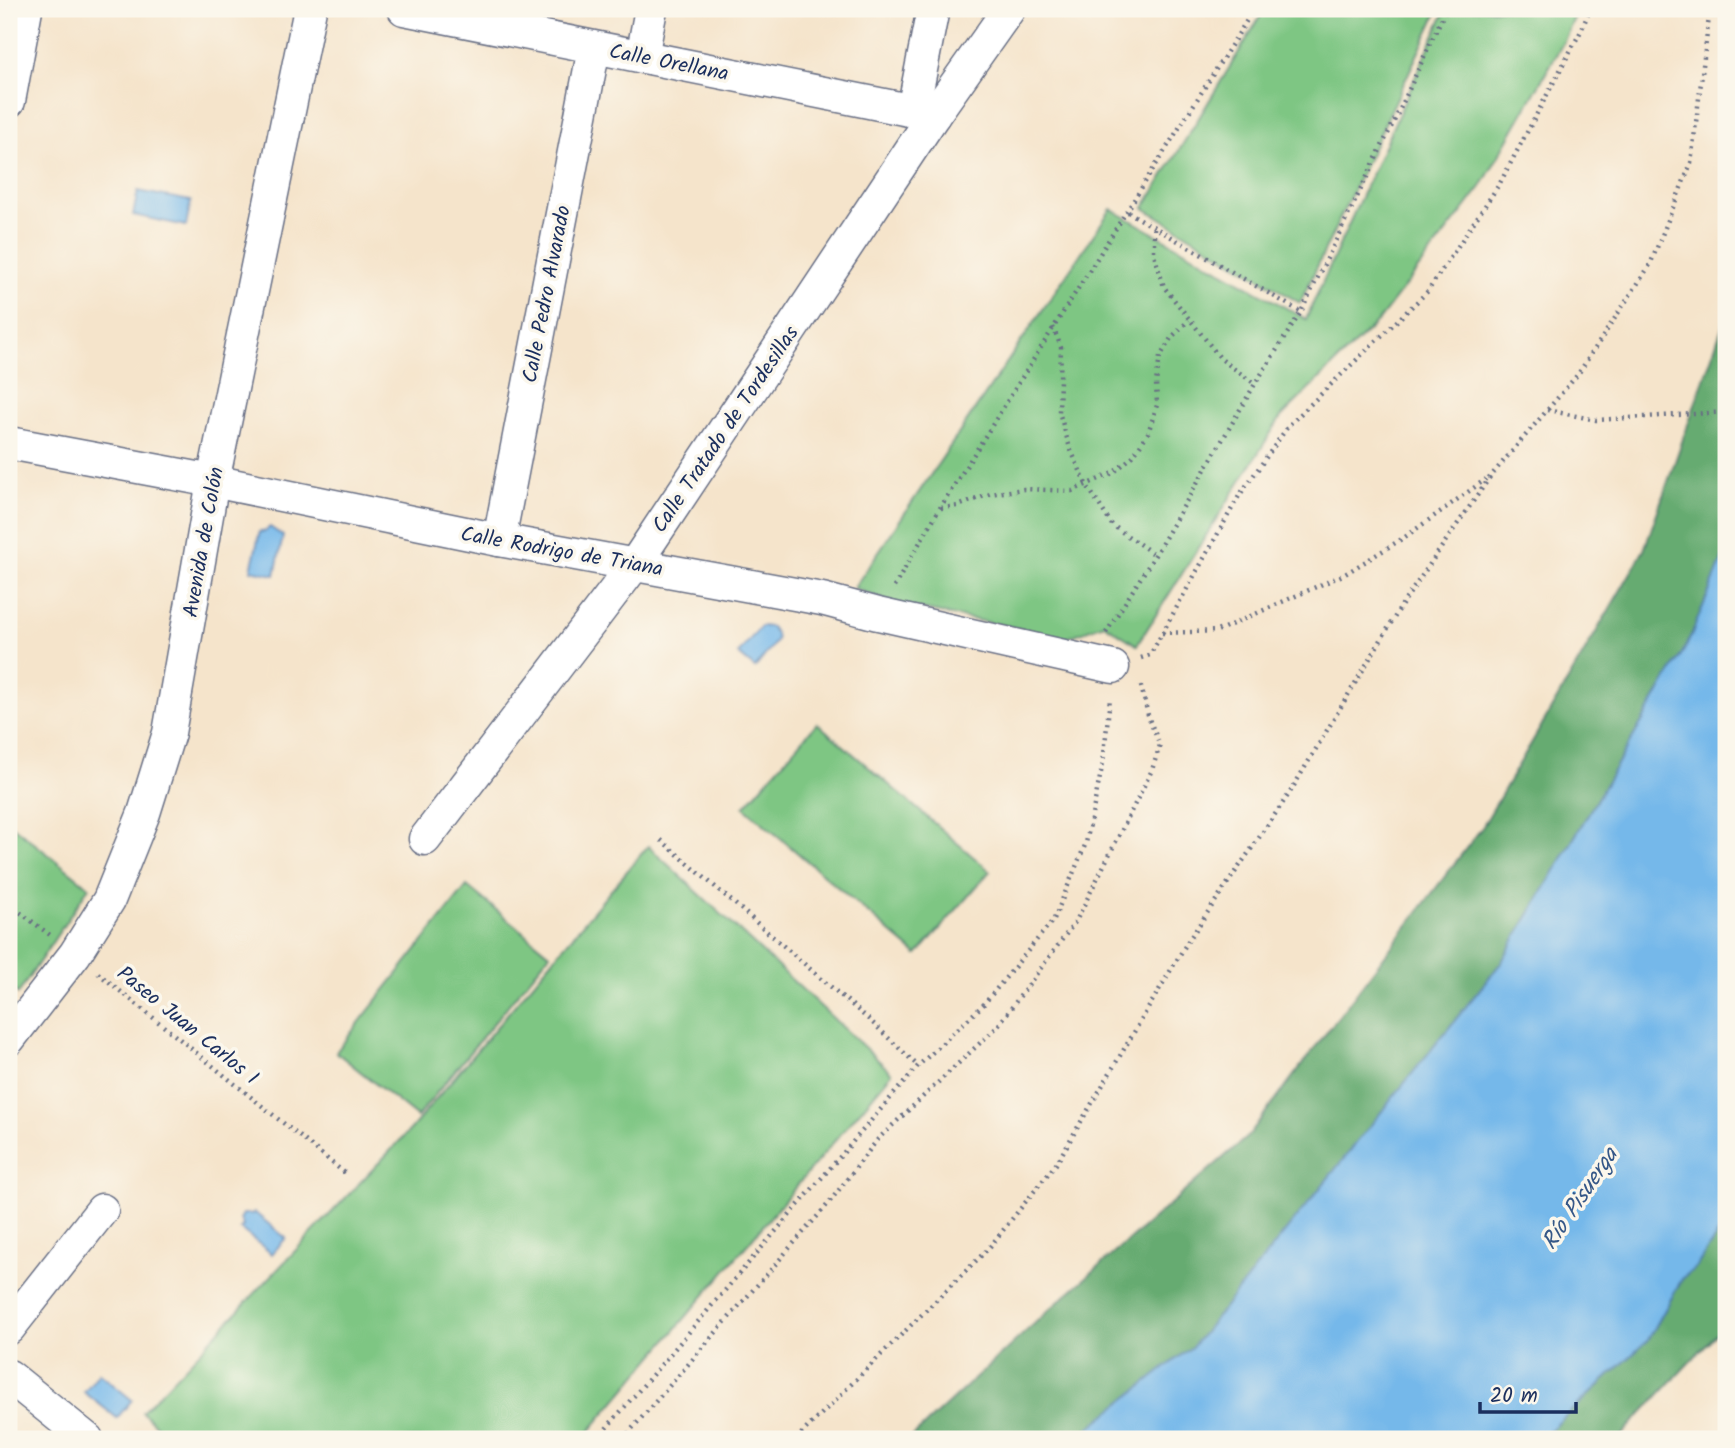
<svg xmlns="http://www.w3.org/2000/svg" width="1735" height="1448" font-family="Kalam,sans-serif">
  <style>
    .green { fill: #7ec683; stroke: #4c7a70; stroke-width: 2 }
    .forest { fill: #66ab71; stroke: #406d68; stroke-width: 2 }
    .water { fill: #74b8ea; stroke: #4874a4; stroke-width: 2 }
    .lines { fill: none; stroke-linecap: round; stroke-linejoin: round }
    .minor-casing { stroke: #676e84; stroke-width: 35 }
    .path { stroke: #676e84; stroke-width: 4.5; stroke-dasharray: 2 5; stroke-linecap: butt }
    .minor { stroke: #fff; stroke-width: 32 }
    .labels { text-anchor: middle; stroke-width: 7; stroke-linejoin: round; paint-order: stroke }
    .street-label { font-size: 21px; fill: #1b2f5e; stroke: #fbf7ec }
    .water-label { font-size: 23px; font-style: italic; fill: #365888; stroke: #fbf7ec }
  </style>
  <rect width="100%" height="100%" fill="#fbf7ec"/>
  <filter id="ink" filterUnits="userSpaceOnUse"><feTurbulence type="fractalNoise" baseFrequency=".0143" numOctaves="2"/><feDisplacementMap in="SourceGraphic" scale="14" xChannelSelector="R" yChannelSelector="G"/><feConvolveMatrix kernelMatrix="1 2 1 2 8 2 1 2 1" color-interpolation-filters="sRGB"/></filter>
  <filter id="wash" filterUnits="userSpaceOnUse"><feTurbulence type="fractalNoise" baseFrequency=".00686" numOctaves="4" result="noise"/><feDisplacementMap in="SourceGraphic" scale="28" xChannelSelector="R" yChannelSelector="G"/><feGaussianBlur stdDeviation="1.57" result="paint"/><feColorMatrix in="noise" values="0 0 0 0 0 0 0 0 0 0 0 0 0 0 0 0 0 1.4 0 .05"/><feComposite in="paint" operator="in"/></filter>
  <g filter="url(#wash)">
    <rect width="100%" height="100%" fill="#f5e4cb"/>
    <g class="green">
      <polygon points="1265,9 1439,9 1300,303 1144,208"/>
      <polygon points="1446,9 1578,9 1564,41 1481,187 1379,320 1281,417 1137,645 1104,624 1067,638 894,604 854,588 1111,209 1306,319"/>
      <polygon points="817,723 990,871 917,955 744,807"/>
      <polygon points="9,823 89,887 18,994 9,986"/>
      <polygon points="648,846 892,1073 583,1439 170,1439 142,1412 411,1129"/>
      <polygon points="467,886 550,954 417,1117 336,1052"/>
    </g>
    <g class="forest">
      <polygon points="1726,316 1726,551 1687,645 1501,963 1194,1346 1075,1439 910,1439 1049,1310 1248,1136 1483,826 1644,550"/>
      <polygon points="1726,1221 1726,1323 1618,1439 1541,1439 1648,1340 1682,1279 1696,1267"/>
    </g>
    <g class="water">
      <polygon points="138,191 191,201 186,226 133,215"/>
      <polygon points="270,527 283,536 275,575 251,570 260,531 264,532"/>
      <polygon points="1726,551 1726,1221 1696,1267 1682,1279 1648,1340 1541,1439 1075,1439 1194,1345 1501,963 1687,645"/>
      <polygon points="761,626 771,627 776,634 777,640 755,668 738,654"/>
      <polygon points="254,1212 286,1238 272,1254 240,1229 243,1226 240,1219 243,1214 252,1214"/>
      <polygon points="99,1373 132,1400 117,1418 84,1392"/>
    </g>
  </g>
  <g filter="url(#ink)">
    <g class="lines">
      <defs>
        <g id="minor">
          <polyline points="404,9 934,115"/>
          <polyline points="642,57 651,9"/>
          <polyline points="9,101 26,9"/>
          <polyline points="913,110 933,9"/>
          <polyline points="9,443 213,481 499,540 822,599 878,614 1113,667"/>
          <polyline points="499,540 594,48"/>
          <polyline points="425,839 635,564 934,115 1009,9"/>
          <polyline points="9,1039 75,954 109,900 144,813 169,733 213,481 310,9"/>
          <polyline points="9,1328 102,1210"/>
          <polyline points="9,1376 87,1439"/>
        </g>
      </defs>
      <use href="#minor" class="minor-casing"/>
      <g class="path">
        <polyline points="1128,212 1301,312"/>
        <polyline points="1154,228 1154,254 1164,287 1221,359 1255,384"/>
        <polyline points="1053,327 1061,347 1059,412 1070,448 1086,484 1112,525 1155,555"/>
        <polyline points="1547,410 1596,420 1726,412"/>
        <polyline points="941,508 958,506 990,494 1024,489 1072,491 1113,473 1133,456 1148,433 1157,405 1156,382 1160,357 1171,338 1189,320"/>
        <polyline points="894,587 940,508 1254,9"/>
        <polyline points="1106,633 1155,555 1255,384 1301,312 1401,107 1446,9"/>
        <polyline points="1162,633 1217,631 1345,574 1405,537 1486,479"/>
        <polyline points="1141,658 1150,655 1239,496 1289,425 1428,291 1500,183 1581,31 1590,9"/>
        <polyline points="661,840 875,1025 918,1066"/>
        <polyline points="9,904 50,935"/>
        <polyline points="98,973 346,1174"/>
        <polyline points="597,1439 918,1066 984,1004 1054,919 1086,843 1103,763 1110,698"/>
        <polyline points="623,1439 828,1204 878,1139 997,1027 1076,921 1152,770 1160,745 1149,719 1140,682"/>
        <polyline points="796,1439 988,1249 1056,1164 1188,941 1289,794 1403,603 1490,477 1578,374 1650,265 1691,163 1710,9"/>
      </g>
      <use href="#minor" class="minor"/>
    </g>
  </g>
  <g class="labels">
    <g class="street-label">
      <text transform="translate(669 62) rotate(11)" y="7">Calle Orellana</text>
      <text transform="translate(546 294) rotate(-79)" y="7">Calle Pedro Alvarado</text>
      <text transform="translate(725 429) rotate(-56)" y="7">Calle Tratado de Tordesillas</text>
      <text transform="translate(203 542) rotate(-80)" y="7">Avenida de Colón</text>
      <text transform="translate(562 551) rotate(10)" y="7">Calle Rodrigo de Triana</text>
      <text transform="translate(188 1025) rotate(39)" y="7">Paseo Juan Carlos I</text>
    </g>
    <g class="water-label">
      <text transform="translate(1579 1198) rotate(-56)" y="8">Río Pisuerga</text>
    </g>
  </g>
  <rect width="1735" height="1448" fill="none" stroke="#fbf7ec" stroke-width="35"/>
  <path d="M1480 1402v10h96v-10" fill="none" stroke="#1b2f5e" stroke-width="3.5"/>
  <text x="1490" y="1402" font-size="21" fill="#1b2f5e" stroke="#fbf7ec" stroke-width="5" paint-order="stroke">20 m</text>
</svg>
